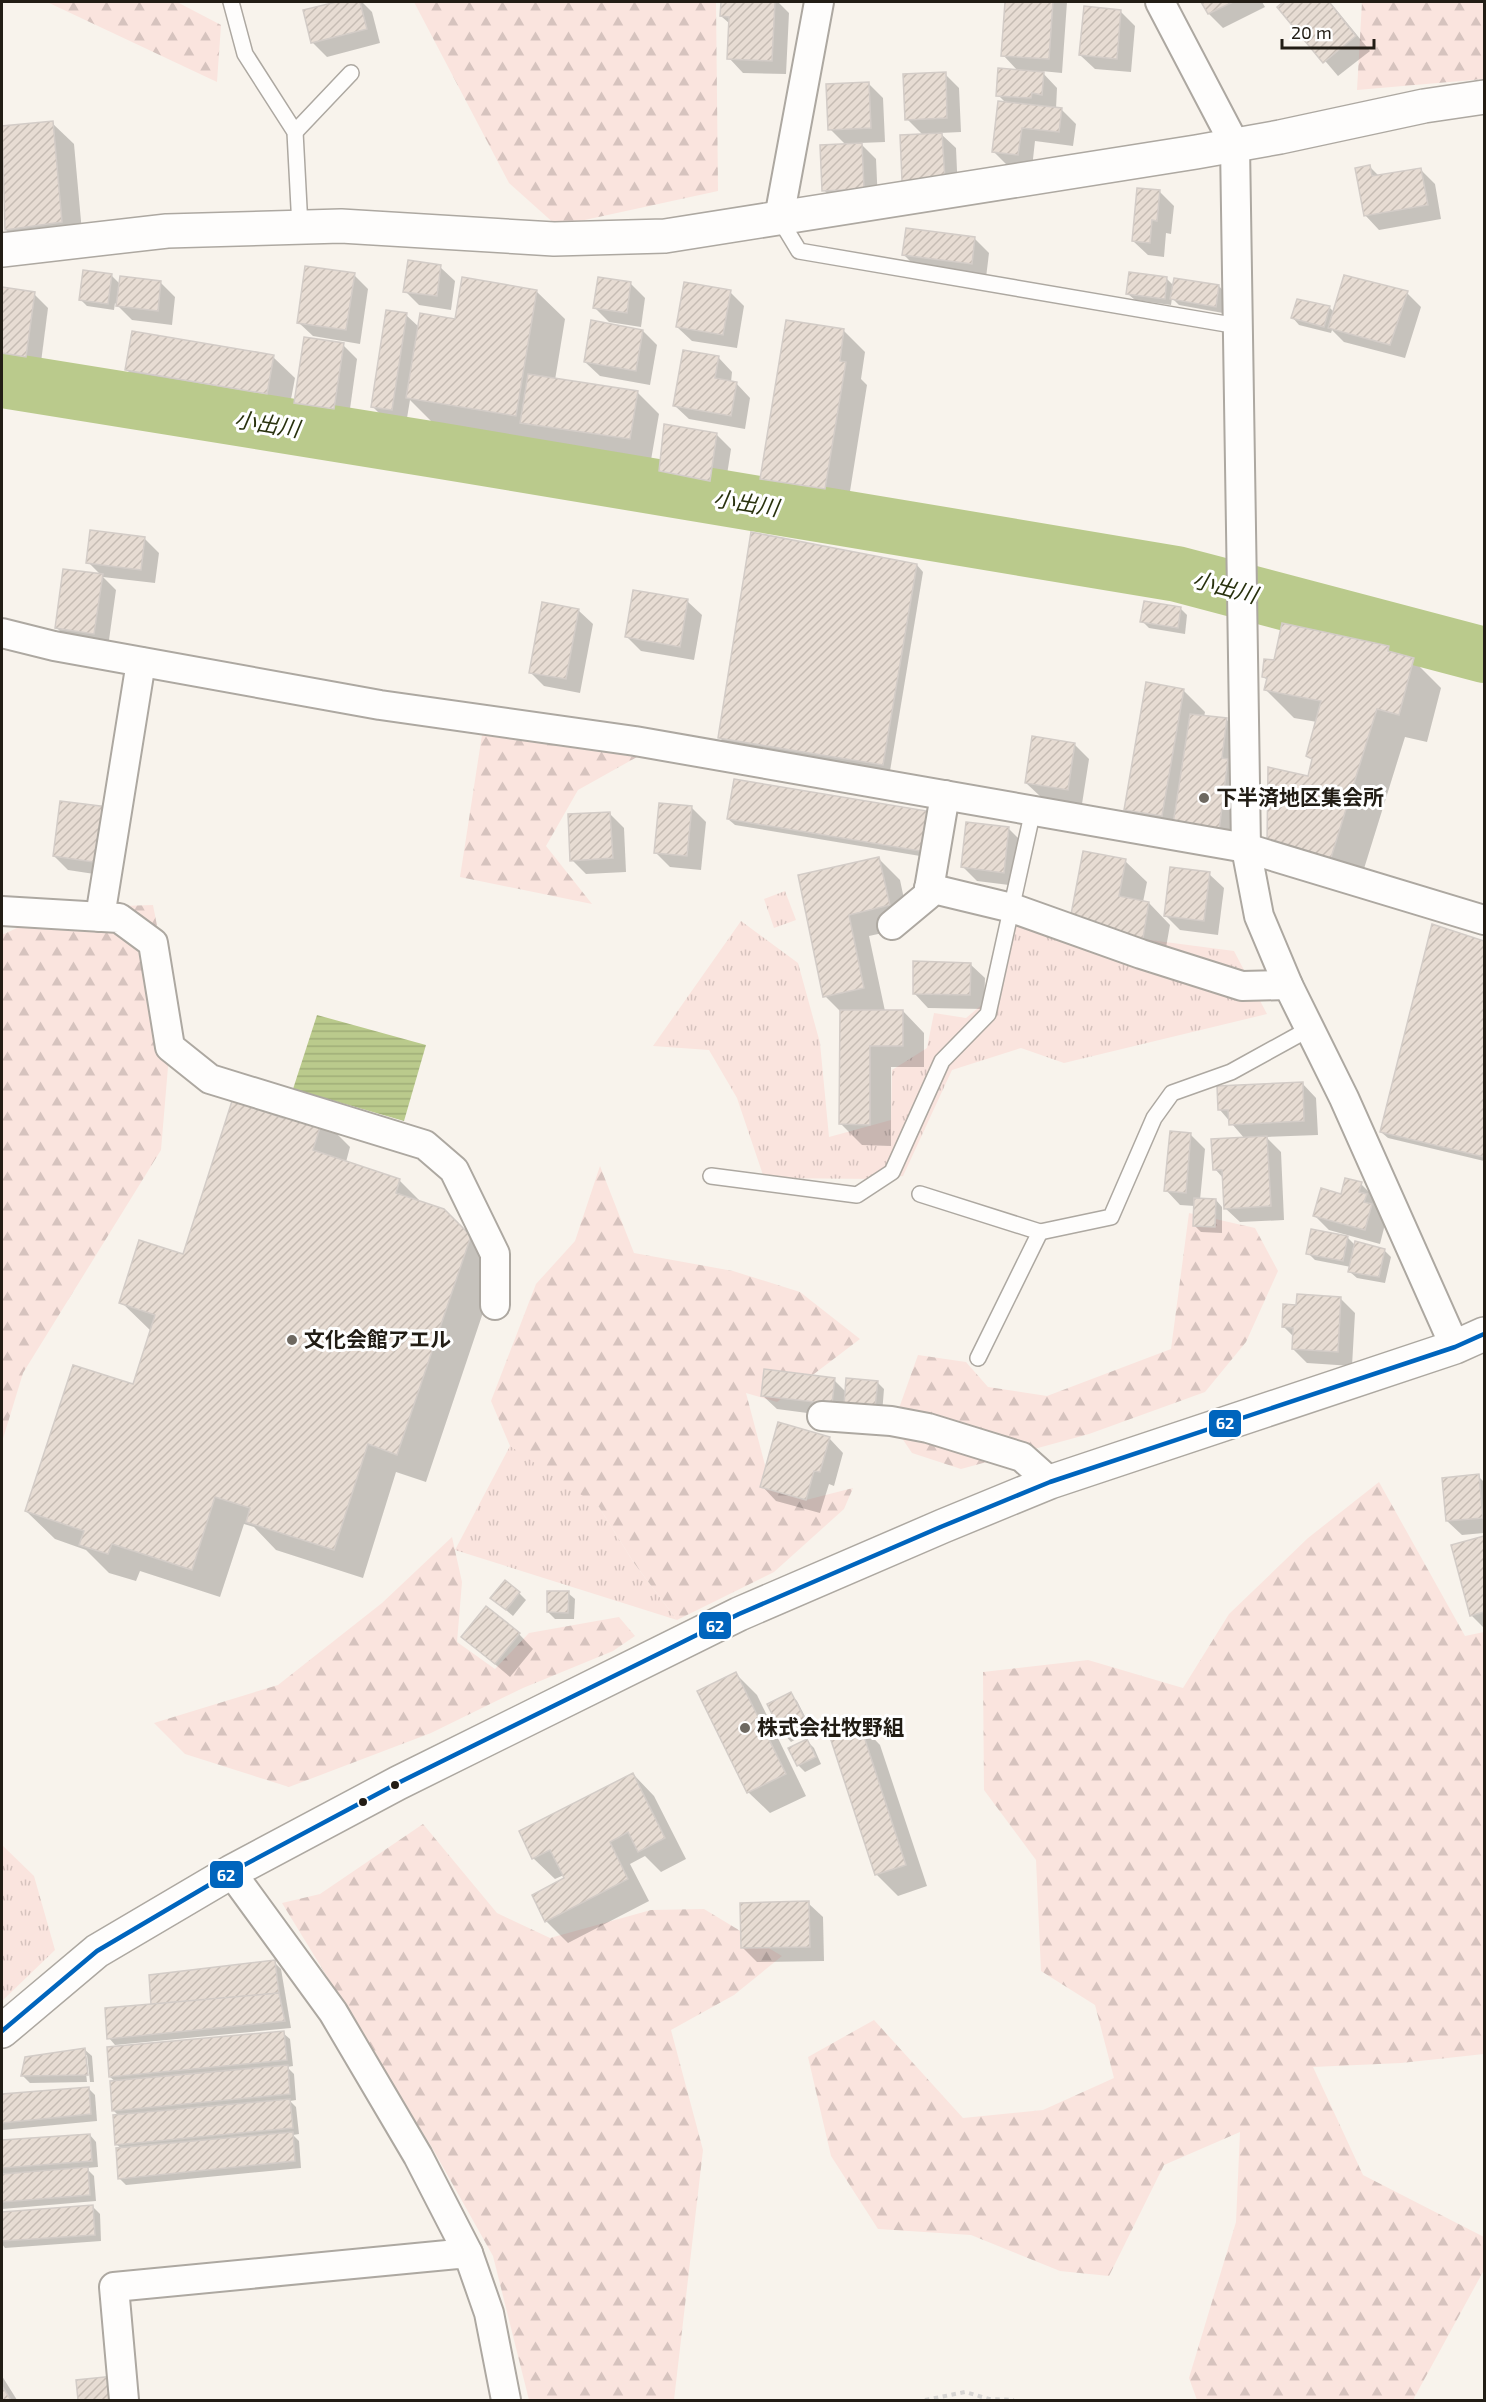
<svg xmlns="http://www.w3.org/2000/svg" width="1486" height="2402" font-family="'Exo 2','Noto Sans JP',sans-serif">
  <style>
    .grass { fill: url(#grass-tufts) }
    .forest { fill: url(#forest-firs) }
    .water { fill: url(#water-rules) }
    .shadow { fill: #0003 }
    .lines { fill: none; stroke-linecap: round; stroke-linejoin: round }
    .river { stroke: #baca8c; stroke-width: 56 }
    .building { fill: url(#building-hatch); stroke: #d3ccc7; stroke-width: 1.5 }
    .lane-casing { stroke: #ada8a1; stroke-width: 18 }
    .street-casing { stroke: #ada8a1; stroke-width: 32 }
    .secondary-casing { stroke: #ada8a1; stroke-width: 36 }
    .path { stroke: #d6d4d2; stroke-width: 4; stroke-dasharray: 4.5 4.5; stroke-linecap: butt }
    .lane { stroke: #fefdfc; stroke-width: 15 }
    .street { stroke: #fefdfc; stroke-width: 28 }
    .secondary { stroke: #fefdfc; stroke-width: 33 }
    .bus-1-casing { stroke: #fff; stroke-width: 9 }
    .bus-1 { stroke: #0065bd; stroke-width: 4.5 }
    .poi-dot { fill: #6d6860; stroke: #fff; stroke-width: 2 }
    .bus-dot { fill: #221d15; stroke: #fff; stroke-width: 2 }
    .labels { text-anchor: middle; stroke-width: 6; stroke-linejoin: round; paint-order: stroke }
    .poi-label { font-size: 21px; font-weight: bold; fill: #221d15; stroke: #fff; text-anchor: start }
    .water-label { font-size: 22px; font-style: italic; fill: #29320e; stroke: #fff }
    .line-badge { stroke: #fff; stroke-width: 2 }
    .badge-label { font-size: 16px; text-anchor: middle; font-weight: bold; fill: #fff }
  </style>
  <defs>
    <pattern id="grass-tufts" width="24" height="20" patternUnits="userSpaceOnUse" patternTransform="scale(1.5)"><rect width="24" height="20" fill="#fae4de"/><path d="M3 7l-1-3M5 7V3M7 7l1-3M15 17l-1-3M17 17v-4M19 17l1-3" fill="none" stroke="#d6c3be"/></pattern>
    <pattern id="forest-firs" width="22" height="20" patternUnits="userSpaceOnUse" patternTransform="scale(1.5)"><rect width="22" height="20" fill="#fae4de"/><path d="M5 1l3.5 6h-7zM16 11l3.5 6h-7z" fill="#d6c3be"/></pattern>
    <pattern id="water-rules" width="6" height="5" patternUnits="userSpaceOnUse" patternTransform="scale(1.5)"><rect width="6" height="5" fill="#baca8c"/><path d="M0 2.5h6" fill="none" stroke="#a0ad78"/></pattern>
    <pattern id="building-hatch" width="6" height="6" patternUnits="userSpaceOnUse" patternTransform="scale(1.5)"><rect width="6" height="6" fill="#e7dcd3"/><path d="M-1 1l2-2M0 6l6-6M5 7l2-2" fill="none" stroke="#c6bcb4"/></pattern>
  </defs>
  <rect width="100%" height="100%" fill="#f8f3ec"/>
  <g class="grass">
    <polygon points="785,891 796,920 774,928 764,899"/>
    <polygon points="741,921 798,963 820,1043 829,1137 891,1120 892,1070 927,1048 934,1013 966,1018 1002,988 1012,922 1234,951 1267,1014 1064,1063 1021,1048 952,1070 903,1176 880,1179 764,1178 737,1098 709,1050 653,1046"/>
    <polygon points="510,1446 552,1468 599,1507 634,1563 677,1620 455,1550"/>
    <polygon points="2,1845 34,1876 55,1950 2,2001"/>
  </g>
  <g class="forest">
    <polygon points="47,2 177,2 221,25 217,82"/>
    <polygon points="414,2 716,2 718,191 557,226 509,183"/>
    <polygon points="1362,2 1484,2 1484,79 1357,90"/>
    <polygon points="482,735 637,757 578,790 546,846 592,904 460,877"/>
    <polygon points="153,905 173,1008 161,1150 23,1373 2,1442 2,935 59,908"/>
    <polygon points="600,1166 634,1253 733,1271 800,1292 860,1339 777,1402 746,1393 770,1484 806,1500 853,1488 844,1509 774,1572 677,1620 634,1563 599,1507 510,1446 491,1401 536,1284 575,1241"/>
    <polygon points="1189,1213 1255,1228 1278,1271 1246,1342 1205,1392 1089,1434 961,1469 912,1453 893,1425 918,1355 966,1362 988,1387 1047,1396 1171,1349"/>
    <polygon points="1379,1482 1465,1636 1484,1632 1484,2054 1401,2063 1313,2067 1363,2175 1484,2237 1484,2270 1413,2400 1197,2400 1189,2378 1236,2222 1240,2132 1164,2165 1109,2276 1060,2271 971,2235 878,2229 831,2156 808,2057 874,2020 963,2118 1043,2110 1114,2078 1095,2005 1041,1971 1036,1860 984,1790 983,1672 1088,1660 1183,1688 1229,1614 1308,1538"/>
    <polygon points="452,1537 462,1582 457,1642 495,1669 529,1633 619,1617 635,1636 613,1651 523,1688 431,1733 289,1787 185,1754 154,1723 278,1685 382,1603"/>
    <polygon points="423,1824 497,1913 550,1938 651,1910 704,1909 782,1956 734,1995 671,2030 703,2150 674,2400 529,2400 493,2256 434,2151 282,1903 320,1894"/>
  </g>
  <polygon class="water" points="317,1015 426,1045 404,1121 293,1089"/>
  <g class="shadow">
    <polygon points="342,2 362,2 372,12 380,43 327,57 312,42 304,11"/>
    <polygon points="722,2 778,2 789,13 786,74 743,73 729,58 730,24 721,16"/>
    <polygon points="1007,2 1067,2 1062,73 1041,71 1057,88 1056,109 1061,109 1076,124 1073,146 1035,141 1032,168 1008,166 994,152 1006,103 998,95 1019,72 1003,55"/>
    <polygon points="1203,2 1262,2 1265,7 1223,28 1209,14"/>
    <polygon points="1286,2 1330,2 1370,51 1338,76 1279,7"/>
    <polygon points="1121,12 1135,26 1131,72 1095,69 1080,55"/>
    <polygon points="945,74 959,88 961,132 940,133 956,148 958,193 918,194 903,180 923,135 907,119"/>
    <polygon points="868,83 883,98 885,142 860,143 876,159 878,203 838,205 824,190 846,145 830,129"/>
    <polygon points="52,123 74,144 83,243 28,251 6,230"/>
    <polygon points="1370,167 1379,176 1420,169 1435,184 1441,219 1379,230 1365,215"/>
    <polygon points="1160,192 1174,206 1171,234 1166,233 1164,257 1148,255 1133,241"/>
    <polygon points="975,239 989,253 986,278 918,269 904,255"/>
    <polygon points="440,267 455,281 451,310 419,305 405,291"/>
    <polygon points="111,275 120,284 160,282 175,297 172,325 132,320 115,303 114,310 87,306 80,299"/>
    <polygon points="354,275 368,289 360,344 313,336 298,322"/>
    <polygon points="1166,278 1174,286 1219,286 1225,293 1223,313 1179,305 1172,298 1171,305 1135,300 1128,294"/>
    <polygon points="630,283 645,298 641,327 609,322 595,308"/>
    <polygon points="2,289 34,294 48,308 40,370 2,365"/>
    <polygon points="536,291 565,319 555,380 637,392 659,414 651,460 436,426 410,400 406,424 387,421 373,407 406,315 419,327 456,321"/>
    <polygon points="730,292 744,306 737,348 692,341 677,327"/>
    <polygon points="1407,293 1421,307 1405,358 1344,342 1332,330 1331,333 1299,325 1293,318 1329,307 1334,312"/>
    <polygon points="643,331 657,345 650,385 600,376 585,362"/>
    <polygon points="844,331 865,352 861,379 867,385 847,510 783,500 761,478"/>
    <polygon points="343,345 357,359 348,423 310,417 296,403"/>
    <polygon points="273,357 295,378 288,415 148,391 127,370"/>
    <polygon points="718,357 732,372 731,382 736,383 750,398 745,429 689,419 674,405"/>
    <polygon points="717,435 731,449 724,494 675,485 661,470"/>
    <polygon points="144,538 159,553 155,583 103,577 116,590 108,647 71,642 57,628 101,575 88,562"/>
    <polygon points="917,565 923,572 890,771 726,744 719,737"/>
    <polygon points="687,601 702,615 694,660 641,651 627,637"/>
    <polygon points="1181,609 1187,615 1185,634 1149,628 1142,621"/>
    <polygon points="578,610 593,624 580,693 544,686 530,672"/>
    <polygon points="1388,648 1395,655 1413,660 1441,688 1427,742 1405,737 1358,888 1297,871 1313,761 1308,755 1317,722 1294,718 1265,689 1268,681 1264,677 1276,662"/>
    <polygon points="1183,690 1205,712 1204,717 1226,719 1248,741 1240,851 1147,831 1126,809"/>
    <polygon points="1033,738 1075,745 1089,759 1082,804 1041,797 1026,783"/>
    <polygon points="62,802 114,877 68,870 54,856"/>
    <polygon points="692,808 706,822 701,870 670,867 655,852"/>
    <polygon points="610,814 624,828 626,872 586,874 572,860"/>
    <polygon points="728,819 939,820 932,858 735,825"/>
    <polygon points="1008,828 1023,843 1017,886 977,881 963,867"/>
    <polygon points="879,859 900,880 910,927 869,936 885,1011 903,1011 924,1033 924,1067 891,1067 891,1146 862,1145 841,1124 842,1013 825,996 799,876"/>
    <polygon points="1125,861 1147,882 1143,902 1149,903 1170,925 1164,959 1092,946"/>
    <polygon points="1209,874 1224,888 1218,935 1180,930 1166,916"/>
    <polygon points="1433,926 1484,942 1484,1161 1388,1138 1381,1132"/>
    <polygon points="970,964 985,978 984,1009 928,1008 914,993"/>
    <polygon points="1302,1083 1316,1098 1318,1135 1266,1137 1281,1152 1284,1220 1240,1222 1225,1208 1224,1179 1215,1169 1245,1139 1220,1110"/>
    <polygon points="322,1119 350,1147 346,1162 399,1180 422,1203 443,1210 499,1265 426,1482 396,1472 363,1578 276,1550 254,1527 244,1524 220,1597 140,1571 136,1581 109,1573 86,1550 55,1539 26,1511 134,1386 151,1331 121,1302 183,1256 284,1120"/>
    <polygon points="1190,1134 1205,1149 1200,1200 1216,1200 1222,1207 1222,1233 1201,1232 1195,1226 1195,1206 1180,1205 1166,1190"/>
    <polygon points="1361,1184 1375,1198 1374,1203 1386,1220 1380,1244 1329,1230 1315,1216"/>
    <polygon points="1345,1235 1355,1245 1384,1250 1391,1257 1385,1283 1357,1278 1350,1272 1351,1267 1315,1260 1308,1253"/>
    <polygon points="1341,1299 1355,1313 1352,1366 1307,1363 1293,1349 1294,1337 1283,1326"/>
    <polygon points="834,1380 846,1392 877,1382 884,1389 882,1414 845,1418 777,1409 762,1395"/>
    <polygon points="829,1438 843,1453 834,1486 829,1484 820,1513 776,1501 762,1486"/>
    <polygon points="1478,1476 1484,1482 1484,1533 1462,1535 1447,1521"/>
    <polygon points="1484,1537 1484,1628 1471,1615 1453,1546"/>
    <polygon points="519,1593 526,1600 513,1616 492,1598"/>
    <polygon points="568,1593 575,1599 574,1619 555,1619 548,1612"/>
    <polygon points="519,1634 533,1649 510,1677 463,1637"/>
    <polygon points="736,1674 757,1695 806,1796 770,1813 748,1792"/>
    <polygon points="790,1694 797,1701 812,1730 791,1742 785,1735"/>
    <polygon points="859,1723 880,1745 927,1886 898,1896 876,1874"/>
    <polygon points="807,1741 814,1748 821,1764 805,1772 798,1765"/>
    <polygon points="633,1774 654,1796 686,1859 661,1872 645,1856 630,1864 649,1901 568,1943 546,1921 566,1879 564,1875 555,1879 533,1858"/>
    <polygon points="808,1903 823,1917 824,1961 757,1962 743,1948"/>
    <polygon points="274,1962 281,1969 291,2028 115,2045 109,2038"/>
    <polygon points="283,2033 290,2039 293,2066 287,2067 294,2074 296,2100 290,2101 296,2107 299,2134 293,2135 299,2141 301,2168 126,2185 119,2178 122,2149 116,2144 119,2116 114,2111 116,2082 110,2077"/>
    <polygon points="85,2050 92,2056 94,2082 90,2082 87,2055 84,2055 87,2082 30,2083 23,2076"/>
    <polygon points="88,2088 95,2095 97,2121 2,2130 2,2095"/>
    <polygon points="90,2135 96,2142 98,2167 86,2168 94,2176 96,2201 2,2209 2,2142"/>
    <polygon points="93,2207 100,2214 101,2241 5,2248 2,2244 2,2213"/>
    <polygon points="2,2376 17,2400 2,2400"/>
  </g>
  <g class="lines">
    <polyline class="river" points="2,380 436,450 1177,574 1484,655"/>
  </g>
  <g class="building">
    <polygon points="336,2 360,2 367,29 311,43 303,10"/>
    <polygon points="721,2 775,2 772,61 727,59 729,17 720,16"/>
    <polygon points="1005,2 1053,2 1049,59 1001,56"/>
    <polygon points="1201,2 1233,2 1208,14"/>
    <polygon points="1283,2 1329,2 1356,36 1323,63 1277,7"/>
    <polygon points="1084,6 1121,10 1117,59 1079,55"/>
    <polygon points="998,68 1044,72 1042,95 1032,93 1031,98 996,96"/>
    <polygon points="946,72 947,118 905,120 903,74"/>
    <polygon points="869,82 871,128 828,130 826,84"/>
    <polygon points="998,101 1062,108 1059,132 1022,128 1018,155 992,152"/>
    <polygon points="53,121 62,222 5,230 2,126"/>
    <polygon points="942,133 945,179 902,181 900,135"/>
    <polygon points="862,143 864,189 822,191 820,145"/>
    <polygon points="1370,165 1372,176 1421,168 1428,205 1364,216 1355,168"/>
    <polygon points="1137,188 1160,190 1157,221 1152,220 1150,243 1132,241"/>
    <polygon points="906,228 975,237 972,264 902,255"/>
    <polygon points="408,260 441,265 437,296 403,292"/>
    <polygon points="305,266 355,273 346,330 297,323"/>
    <polygon points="83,270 112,274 108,304 79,300"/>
    <polygon points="1129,272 1167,277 1165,299 1126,294"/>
    <polygon points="1344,275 1408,291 1390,345 1328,328"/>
    <polygon points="120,276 161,281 158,311 116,306"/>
    <polygon points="462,277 537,290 516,416 406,398 420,313 455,319"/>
    <polygon points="598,277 631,282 627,313 593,308"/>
    <polygon points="1174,278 1219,285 1216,307 1170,299"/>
    <polygon points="684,282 731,290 723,335 676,327"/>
    <polygon points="2,287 35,292 26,357 2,353"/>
    <polygon points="1297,299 1330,306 1324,327 1291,318"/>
    <polygon points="386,310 407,313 392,410 371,407"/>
    <polygon points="591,320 643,330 636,371 584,362"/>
    <polygon points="786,320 844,329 840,361 846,362 825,489 760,479"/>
    <polygon points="132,331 274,355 267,394 125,370"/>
    <polygon points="304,337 344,343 334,409 294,403"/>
    <polygon points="683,350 719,356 715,378 737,382 731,416 673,406"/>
    <polygon points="528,374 638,391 630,439 520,423"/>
    <polygon points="664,424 717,433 710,481 659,471"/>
    <polygon points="90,530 145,537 141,570 86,563"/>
    <polygon points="751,532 917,564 883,765 718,738"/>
    <polygon points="63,569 103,574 94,634 55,628"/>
    <polygon points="633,590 688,599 680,647 625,637"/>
    <polygon points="1144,601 1181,607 1178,628 1140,622"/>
    <polygon points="542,602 579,609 566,679 529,673"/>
    <polygon points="1282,623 1389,646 1388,651 1414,658 1399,715 1377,709 1330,861 1267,843 1268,767 1308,776 1312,759 1306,756 1321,701 1264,690 1267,678 1262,677 1264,659 1274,660"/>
    <polygon points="1146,682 1184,689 1162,816 1124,810"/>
    <polygon points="1190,714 1227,718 1222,758 1228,759 1219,831 1173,824"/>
    <polygon points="1032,736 1075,743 1068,790 1025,783"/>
    <polygon points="734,779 933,812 926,852 727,819"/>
    <polygon points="60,801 108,807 100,863 53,856"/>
    <polygon points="659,803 692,806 687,856 654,853"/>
    <polygon points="610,812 613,858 570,861 568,814"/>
    <polygon points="966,822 1009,827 1004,873 961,867"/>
    <polygon points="1083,851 1126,859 1119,896 1149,902 1143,938 1069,925"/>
    <polygon points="879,857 890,905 849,915 864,988 823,997 798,875"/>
    <polygon points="1170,867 1210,872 1204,921 1164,916"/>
    <polygon points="1432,924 1484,941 1484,1157 1380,1132"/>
    <polygon points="913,961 971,963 970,995 913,994"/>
    <polygon points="840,1010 903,1010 903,1046 870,1046 870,1125 839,1124"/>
    <polygon points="1303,1082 1304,1121 1229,1125 1228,1110 1218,1110 1217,1086"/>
    <polygon points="232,1101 283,1118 287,1106 323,1118 313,1150 400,1179 396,1193 444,1209 471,1236 397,1455 368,1444 334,1550 246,1522 250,1508 215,1497 192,1570 112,1544 108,1554 79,1545 84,1531 25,1511 73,1365 133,1384 155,1315 119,1303 139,1240 183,1254"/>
    <polygon points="1170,1131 1191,1133 1186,1193 1164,1191"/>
    <polygon points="1267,1136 1271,1206 1224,1209 1222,1170 1213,1170 1211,1139"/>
    <polygon points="1345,1178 1362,1182 1359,1192 1367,1194 1364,1202 1372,1204 1365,1230 1313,1216 1321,1188 1341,1194"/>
    <polygon points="1194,1198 1216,1199 1215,1227 1193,1226"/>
    <polygon points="1311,1229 1348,1236 1343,1261 1306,1254"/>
    <polygon points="1355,1241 1385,1249 1379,1277 1348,1272"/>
    <polygon points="1297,1294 1341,1297 1338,1352 1292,1349 1293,1328 1282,1327 1283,1304 1296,1305"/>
    <polygon points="764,1369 835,1378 832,1404 761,1396"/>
    <polygon points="846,1378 878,1381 875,1408 844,1405"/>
    <polygon points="778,1422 830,1437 820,1472 814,1471 806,1500 760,1487"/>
    <polygon points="1479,1474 1483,1518 1446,1521 1442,1478"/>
    <polygon points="1484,1536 1484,1612 1470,1616 1451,1545"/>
    <polygon points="505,1580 520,1592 506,1610 490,1598"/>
    <polygon points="547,1591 569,1591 568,1613 547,1612"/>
    <polygon points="486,1606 520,1633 495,1664 461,1637"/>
    <polygon points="736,1672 786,1774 747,1793 697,1691"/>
    <polygon points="791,1692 807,1723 783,1736 767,1704"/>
    <polygon points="859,1721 906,1865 875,1875 828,1731"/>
    <polygon points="807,1739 816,1757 797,1766 788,1748"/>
    <polygon points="633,1773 665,1838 638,1852 628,1832 610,1842 628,1879 545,1922 532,1895 564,1878 550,1850 532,1859 519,1831"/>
    <polygon points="809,1901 810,1947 741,1948 740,1903"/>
    <polygon points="275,1960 279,1993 151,2005 149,1975"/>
    <polygon points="279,1993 285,2021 107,2039 105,2008"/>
    <polygon points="284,2031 287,2060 109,2077 107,2047"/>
    <polygon points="85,2048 88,2075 21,2076 25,2057"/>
    <polygon points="288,2065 290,2094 112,2111 110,2081"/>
    <polygon points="89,2087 91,2114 2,2123 2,2094"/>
    <polygon points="290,2099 293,2128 115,2145 113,2115"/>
    <polygon points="293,2132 295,2161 118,2179 116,2148"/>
    <polygon points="90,2134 92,2161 2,2168 2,2140"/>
    <polygon points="88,2167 90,2195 2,2202 2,2174"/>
    <polygon points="93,2205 95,2235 2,2241 2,2212"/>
    <polygon points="114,2376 116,2400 78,2400 76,2380"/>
    <polygon points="2,2386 11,2400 2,2400"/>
  </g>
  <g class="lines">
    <defs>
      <g id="lane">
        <polyline points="231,2 245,54 295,132 300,227"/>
        <polyline points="295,132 351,73"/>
        <polyline points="779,218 799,251 1238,326"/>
        <polyline points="711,1176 857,1195 892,1172 942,1061 988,1014 1033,810"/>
        <polyline points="920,1194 1040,1232 978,1358"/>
        <polyline points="1040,1232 1111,1217 1154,1118 1172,1093 1231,1072 1309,1029"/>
      </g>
      <g id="street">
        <polyline points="1160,2 1235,145 1246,848 1259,916 1288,985 1344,1098 1455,1347"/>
        <polyline points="779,218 819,2"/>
        <polyline points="2,633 54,646 380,705 635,741 1246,848 1484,920"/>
        <polyline points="929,888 1012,908 1141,954 1242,986 1288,985"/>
        <polyline points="2,911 119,918 153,943 170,1047 210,1079 425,1145 454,1170 495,1254 495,1305"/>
        <polyline points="100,917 141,662"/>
        <polyline points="892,925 928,895 945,795"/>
        <polyline points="822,1416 891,1421 928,1428 1022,1457 1050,1482"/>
        <polyline points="231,1872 333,2012 418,2156 468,2253"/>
        <polyline points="124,2400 114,2287 468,2253 489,2313 506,2400"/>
      </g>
      <g id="secondary">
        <polyline points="2,250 167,231 341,226 554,239 665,236 1196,152 1280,137 1424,106 1484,97"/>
        <polyline points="2,2031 97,1951 231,1872 398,1783 739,1614 943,1526 1050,1482 1455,1347 1484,1334"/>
      </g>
    </defs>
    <use href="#lane" class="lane-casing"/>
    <use href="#street" class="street-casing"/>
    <use href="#secondary" class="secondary-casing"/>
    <polyline class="path" points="925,2400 965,2392 989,2399 1014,2400"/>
    <use href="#lane" class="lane"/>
    <use href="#street" class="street"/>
    <use href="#secondary" class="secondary"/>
    <defs>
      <polyline id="bus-1" points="2,2031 97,1951 231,1872 398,1783 739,1614 943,1526 1050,1482 1455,1347 1484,1334"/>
    </defs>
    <use href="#bus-1" class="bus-1-casing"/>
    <use href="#bus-1" class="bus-1"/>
  </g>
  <g class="poi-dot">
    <circle cx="1204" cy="798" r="6"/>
    <circle cx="292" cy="1340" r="6"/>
    <circle cx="745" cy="1728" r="6"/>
  </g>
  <g class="bus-dot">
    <circle cx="395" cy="1785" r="5"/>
    <circle cx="363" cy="1802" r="5"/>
  </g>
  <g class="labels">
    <g class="poi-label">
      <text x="1216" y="805">下半済地区集会所</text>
      <text x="304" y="1347">文化会館アエル</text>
      <text x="757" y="1735">株式会社牧野組</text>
    </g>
    <g class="water-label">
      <text transform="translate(267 424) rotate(9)" y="8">小出川</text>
      <text transform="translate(746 503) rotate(9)" y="8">小出川</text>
      <text transform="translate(1225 587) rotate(15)" y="8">小出川</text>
    </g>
  </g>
  <g class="line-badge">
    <rect x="1208" y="1409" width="34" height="29" rx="6" fill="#0065bd"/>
    <rect x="698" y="1611" width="34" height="29" rx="6" fill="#0065bd"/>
    <rect x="209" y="1860" width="35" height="29" rx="6" fill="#0065bd"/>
  </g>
  <g class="badge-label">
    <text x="1225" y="1429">62</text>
    <text x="715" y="1632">62</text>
    <text x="226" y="1881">62</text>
  </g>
  <rect width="1486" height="2402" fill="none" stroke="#221d15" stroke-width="6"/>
  <path d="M1282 39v9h92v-9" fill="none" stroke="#221d15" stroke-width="3"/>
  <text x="1291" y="39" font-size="18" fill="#221d15" stroke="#ffffff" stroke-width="4.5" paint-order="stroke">20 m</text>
</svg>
